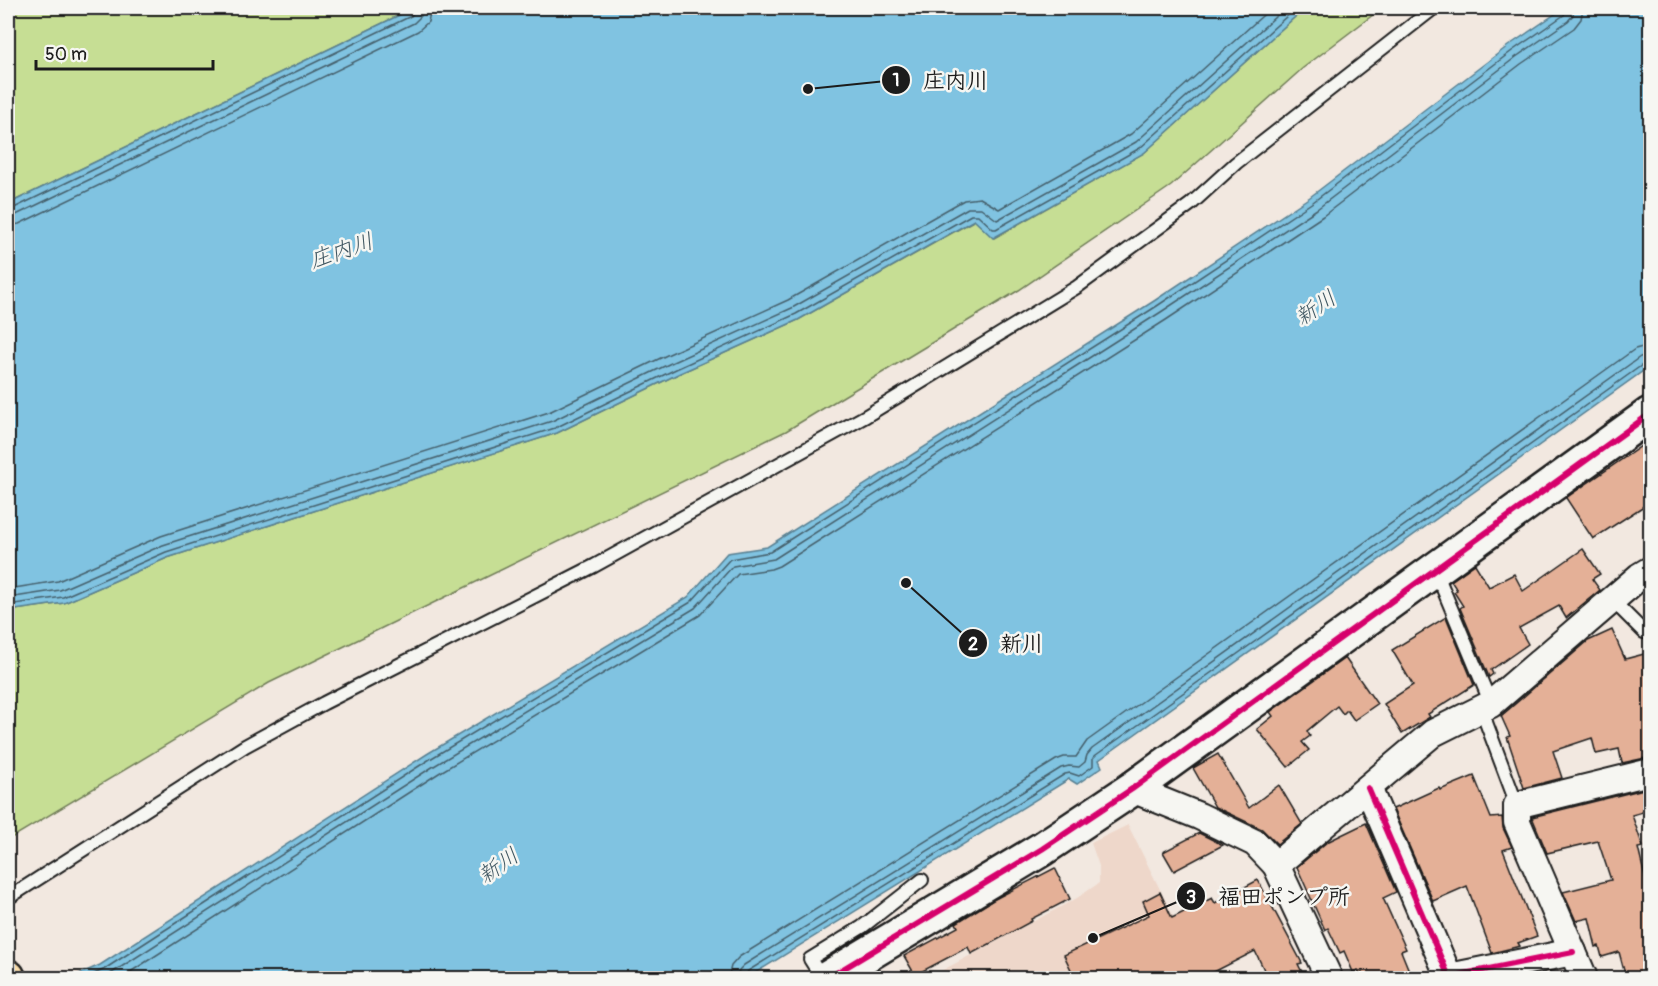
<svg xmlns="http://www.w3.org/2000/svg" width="1658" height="986" font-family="Pangolin,'Klee One',sans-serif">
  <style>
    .built { fill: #eed7ca }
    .green { fill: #c6de94; stroke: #717d58; stroke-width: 1.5 }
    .water { fill: #80c3e1; stroke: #588092; stroke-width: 1.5 }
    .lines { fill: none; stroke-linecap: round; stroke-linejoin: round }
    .shore { stroke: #445f6b; stroke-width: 1.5 }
    .building { fill: #e4b097; stroke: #1c1c1c; stroke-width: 1.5 }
    .lane-casing { stroke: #1c1c1c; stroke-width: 16 }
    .street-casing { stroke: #1c1c1c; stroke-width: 30 }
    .secondary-casing { stroke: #1c1c1c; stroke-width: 38 }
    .primary-casing { stroke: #1c1c1c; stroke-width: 38 }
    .lane { stroke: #f6f6f2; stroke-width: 12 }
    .street { stroke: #f6f6f2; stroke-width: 26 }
    .secondary { stroke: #f6f6f2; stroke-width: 33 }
    .primary { stroke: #faddab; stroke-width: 33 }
    .cycleway-casing { stroke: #f6f6f2; stroke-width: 10 }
    .cycleway { stroke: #d6006c; stroke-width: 6 }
    .labels { text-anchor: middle; stroke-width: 5; stroke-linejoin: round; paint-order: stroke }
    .water-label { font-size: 22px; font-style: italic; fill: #3f5661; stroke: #f6f6f2 }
    .leader { fill: none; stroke: #1c1c1c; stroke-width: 2 }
    .callout-dot { fill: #1c1c1c; stroke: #f6f6f2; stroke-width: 2 }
    .mark-label { font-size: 18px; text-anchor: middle; font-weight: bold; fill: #fff }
    .callout-label { font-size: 22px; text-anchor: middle; font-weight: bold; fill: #1c1c1c; stroke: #f6f6f2; stroke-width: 5; stroke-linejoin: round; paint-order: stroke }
  </style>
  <rect width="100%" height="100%" fill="#f2e8e0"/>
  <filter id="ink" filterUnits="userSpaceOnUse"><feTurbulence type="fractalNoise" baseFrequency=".0167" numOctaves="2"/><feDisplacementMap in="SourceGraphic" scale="12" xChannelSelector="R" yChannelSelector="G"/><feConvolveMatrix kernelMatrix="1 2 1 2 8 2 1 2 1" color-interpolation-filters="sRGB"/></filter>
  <g filter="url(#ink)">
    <polygon class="built" points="1128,825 1204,978 928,978 1077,898 1099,883 1099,866 1091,843"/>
    <g class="green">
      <polygon points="8,8 414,8 8,204"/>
      <polygon points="1305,8 1382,8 1303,68 1171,186 1019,290 786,431 269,683 8,840 8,611 64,603 167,558 557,433 678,374 798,320 975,220 994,238 1144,153"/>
    </g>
    <g class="water">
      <polygon points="414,8 1305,8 1144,153 993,238 974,220 798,320 678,374 557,433 167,558 64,603 8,611 8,204"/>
      <polygon points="1564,8 1650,8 1650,366 1099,760 1102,767 1077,784 1069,779 747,978 70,978 100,965 427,754 688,597 727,553 767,547 1154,301 1310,197 1508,46"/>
    </g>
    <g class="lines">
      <g class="shore">
        <polyline points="8,209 12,209 411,16 414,12 415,8"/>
        <polyline points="8,217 16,215 414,23 421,16 422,8"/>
        <polyline points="8,226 19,224 418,31 428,22 431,8"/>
        <polyline points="8,589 58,581 161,536 549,412 669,354 788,300 964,200 980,198 999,209 1131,134 1271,8"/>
        <polyline points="8,598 60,590 163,545 552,421 673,362 792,308 968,208 981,208 997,220 1136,142 1285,8"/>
        <polyline points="8,605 63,597 166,552 555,428 676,369 796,314 971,215 978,215 993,229 996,229 1140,148 1296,8"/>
        <polyline points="85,978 103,970 430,759 691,602 730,559 770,552 1157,306 1313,202 1512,51 1564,15 1567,8"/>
        <polyline points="104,978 434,766 695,608 733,566 774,559 1161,312 1317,209 1516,57 1568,21 1573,15 1574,8"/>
        <polyline points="121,978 439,773 700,615 738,574 771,569 779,566 1166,320 1323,216 1521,64 1574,28 1581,19 1583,8"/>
        <polyline points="728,978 731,966 739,957 1056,760 1064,757 1076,757 1087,741 1635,349 1650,345"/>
        <polyline points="737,978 739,970 744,965 1061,768 1069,766 1079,767 1085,762 1087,755 1092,749 1640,357 1650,354"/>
        <polyline points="745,978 748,971 1065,774 1070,773 1079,776 1093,766 1093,758 1096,755 1645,363 1650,361"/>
      </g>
    </g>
    <g class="building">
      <polygon points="1650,440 1650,502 1593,539 1566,498"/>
      <polygon points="1583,549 1600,574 1592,579 1600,590 1566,618 1559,606 1519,628 1528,644 1491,670 1493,674 1489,677 1460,608 1463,606 1454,592 1457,590 1451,581 1475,564 1489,587 1514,574 1523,591"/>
      <polygon points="1446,617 1474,685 1428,714 1430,717 1402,734 1384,704 1413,685 1392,650"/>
      <polygon points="1612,630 1625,659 1648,653 1650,666 1650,757 1622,763 1619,749 1596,754 1592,738 1553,751 1562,778 1524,788 1507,737 1510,736 1501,716 1588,641"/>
      <polygon points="1345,658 1377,704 1354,720 1347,710 1343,714 1337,706 1307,731 1310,736 1302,742 1309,750 1288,767 1257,729 1273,716 1270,712"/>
      <polygon points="1218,754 1249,808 1279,785 1302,824 1277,844 1262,829 1215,807 1193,768"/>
      <polygon points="1474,776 1491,818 1502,817 1503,828 1512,847 1503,850 1537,936 1518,943 1520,946 1492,953 1467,886 1433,901 1393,809 1439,788 1440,790"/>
      <polygon points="1648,788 1650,810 1632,815 1643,847 1638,848 1650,898 1650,978 1626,978 1619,952 1602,957 1599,946 1596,947 1589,918 1576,921 1563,892 1611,880 1598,841 1547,853 1532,817"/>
      <polygon points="1366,823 1396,892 1383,898 1406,949 1401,951 1412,978 1365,978 1362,973 1359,974 1358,970 1353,972 1344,951 1340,953 1328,928 1325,930 1297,867 1327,842"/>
      <polygon points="1199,833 1223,845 1174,871 1163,852"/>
      <polygon points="1055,868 1070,899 1031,919 1032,921 971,954 968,947 915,975 904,956 958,927 956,923 993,900"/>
      <polygon points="1258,880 1302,963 1298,964 1305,978 1268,978 1255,951 1202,978 1075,978 1064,955 1149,915 1143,901 1160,892 1172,918 1212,898 1215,903"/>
    </g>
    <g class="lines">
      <defs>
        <g id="lane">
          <polyline points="1436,572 1491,704"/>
          <polyline points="1612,600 1644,632 1650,633"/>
          <polyline points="1481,709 1517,805"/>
          <polyline points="8,898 245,746 324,703 594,566 866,416 1077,287 1191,204 1236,163 1434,8"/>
          <polyline points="822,978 810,959 862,927 922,880"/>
        </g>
        <g id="street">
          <polyline points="1368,788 1449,977 1573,952"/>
          <polyline points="1132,789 1199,816 1255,843 1276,865 1329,978"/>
          <polyline points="1276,865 1433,733 1491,704 1640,576 1650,570"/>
          <polyline points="1584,978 1517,822 1517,805 1650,772"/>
        </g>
        <polyline id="secondary" points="828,978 1042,849 1132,789 1650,414"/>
        <polyline id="primary" points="8,977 8,978"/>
      </defs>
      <use href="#lane" class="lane-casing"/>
      <use href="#street" class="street-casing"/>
      <use href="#secondary" class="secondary-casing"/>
      <use href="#primary" class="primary-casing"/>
      <use href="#lane" class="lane"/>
      <use href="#street" class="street"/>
      <use href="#secondary" class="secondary"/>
      <use href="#primary" class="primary"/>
      <defs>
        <g id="cycleway">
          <polyline points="1368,788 1449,977 1573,952"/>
          <polyline points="828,978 1042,849 1132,789 1650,414"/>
        </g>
      </defs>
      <use href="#cycleway" class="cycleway-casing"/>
      <use href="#cycleway" class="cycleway"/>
    </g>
  </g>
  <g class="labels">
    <g class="water-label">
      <text transform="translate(341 250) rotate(-19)" y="8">庄内川</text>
      <text transform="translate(1315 307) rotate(-34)" y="8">新川</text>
      <text transform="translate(498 865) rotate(-35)" y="8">新川</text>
    </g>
  </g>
  <path class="leader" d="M808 89L896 80M906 583L973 643M1093 938L1191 896"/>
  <g class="callout-dot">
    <circle cx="808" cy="89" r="6"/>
    <circle cx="906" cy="583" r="6"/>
    <circle cx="1093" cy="938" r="6"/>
    <circle cx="896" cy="80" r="15"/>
    <circle cx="973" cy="643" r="15"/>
    <circle cx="1191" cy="896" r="15"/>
  </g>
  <g class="mark-label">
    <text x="896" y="86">1</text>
    <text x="973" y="650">2</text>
    <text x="1191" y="903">3</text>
  </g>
  <g class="callout-label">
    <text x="956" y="88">庄内川</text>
    <text x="1022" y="651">新川</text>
    <text x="1284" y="904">福田ポンプ所</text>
  </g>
  <rect width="1658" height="986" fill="none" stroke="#f6f6f2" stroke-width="30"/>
  <rect x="15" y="15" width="1628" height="956" fill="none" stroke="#1c1c1c" stroke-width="2" filter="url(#ink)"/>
  <path d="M36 60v9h177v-9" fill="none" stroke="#1c1c1c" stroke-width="3"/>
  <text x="45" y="60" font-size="18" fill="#1c1c1c" stroke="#f6f6f2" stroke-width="4.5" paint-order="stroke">50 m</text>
</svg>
